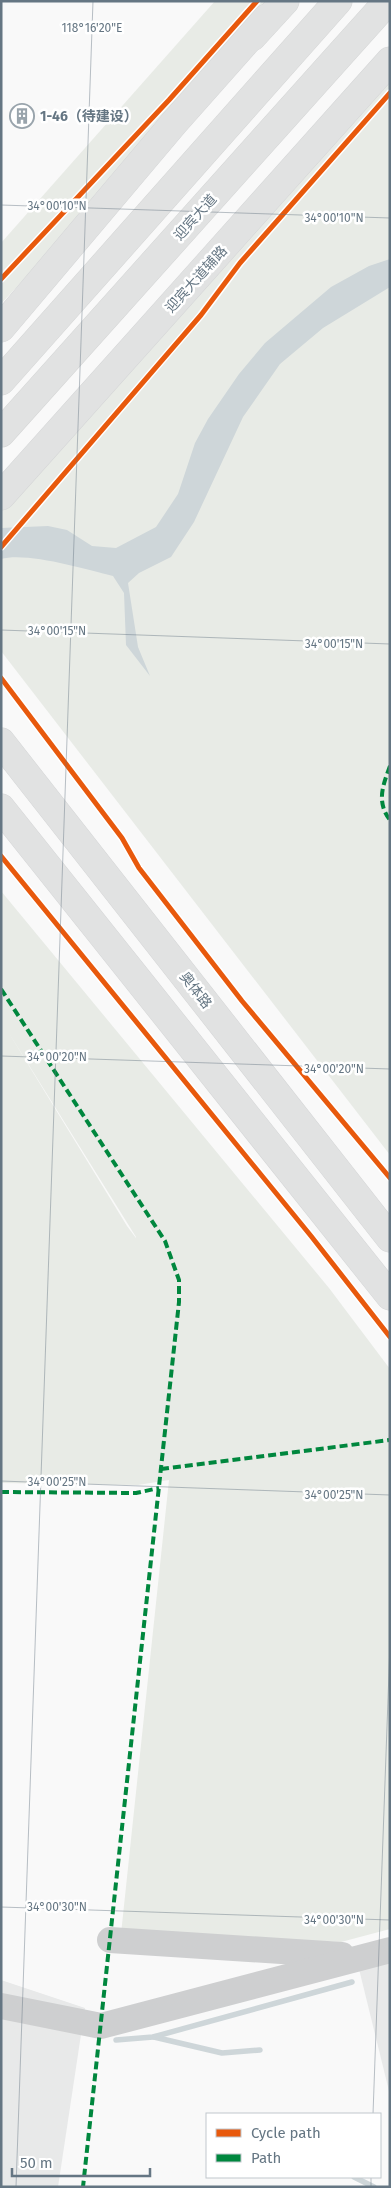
<svg xmlns="http://www.w3.org/2000/svg" width="391" height="2188" font-family="'Fira Sans','Noto Sans SC',sans-serif">
  <style>
    .built { fill: #e8e9e9 }
    .green { fill: #e8ebe6; fill-rule: evenodd }
    .water { fill: #ced6d9 }
    .lines { fill: none; stroke-linecap: round; stroke-linejoin: round }
    .stream { stroke: #ced6d9; stroke-width: 5.5 }
    .major-casing { stroke: #d5d6d7; stroke-width: 29 }
    .highway-casing { stroke: #d5d6d6; stroke-width: 29 }
    .minor { stroke: #cecfd0; stroke-width: 26 }
    .major { stroke: #e1e2e2; stroke-width: 28 }
    .highway { stroke: #e1e2e2; stroke-width: 28 }
    .quiet { stroke: #00873e; stroke-width: 4; stroke-dasharray: 8 4; stroke-linecap: butt }
    .cycleway-casing { stroke: #fff; stroke-width: 8 }
    .cycleway { stroke: #e8590c; stroke-width: 5 }
    .ticks { fill: none; stroke: #657683; stroke-width: 1; stroke-opacity: 0.45 }
    .labels { text-anchor: middle; stroke-width: 5; stroke-linejoin: round; paint-order: stroke }
    .poi-label { font-size: 14px; font-weight: bold; fill: #657683; stroke: #fff; text-anchor: start }
    .street-label { font-size: 14px; fill: #657683; stroke: #fff }
    .ticks-label { font-size: 12px; text-anchor: middle; fill: #657683; stroke: #fff; stroke-width: 5; stroke-linejoin: round; paint-order: stroke }
  </style>
  <rect width="100%" height="100%" fill="#f9f9f9"/>
  <g class="built">
    <polygon points="390,1955 390,2095 359,1969"/>
    <polygon points="1,1980 85,2008 58,2187 1,2187"/>
  </g>
  <g class="green">
    <polygon points="215,1 280,1 1,304 1,243"/>
    <polygon points="390,51 390,1155 1,651 1,483"/>
    <path d="M1 891 329 1288 390 1369V1929L341 1942 121 1934 169 1480 138 1485 1 1483ZM7 1030 136 1237V1238L127 1226Z"/>
  </g>
  <path class="water" d="M390 259V287L323 328 280 364 243 417 194 522 171 557 139 573 128 583 138 647 150 676 126 645 124 593 113 576C84 569 28 552 1 559V528L48 526 67 530 92 546 116 548 156 527 178 494 195 443 208 419 239 374 265 343 331 287 369 266Z"/>
  <g class="lines">
    <g class="stream">
      <polyline points="154,2037 222,2053 260,2050"/>
      <polyline points="116,2040 153,2037 352,1982"/>
      <polyline points="354,2177 374,2187"/>
    </g>
    <defs>
      <g id="major">
        <polyline points="1,328 174,123 267,18"/>
        <polyline points="1,496 390,61"/>
        <polyline points="1,742 390,1238"/>
        <polyline points="1,808 390,1296"/>
      </g>
      <g id="highway">
        <polyline points="252,37 285,1"/>
        <polyline points="1,381 338,1"/>
        <polyline points="1,433 388,1"/>
      </g>
    </defs>
    <use href="#major" class="major-casing"/>
    <use href="#highway" class="highway-casing"/>
    <g class="minor">
      <polyline points="110,1940 342,1955"/>
      <polyline points="1,2006 101,2026 390,1950"/>
    </g>
    <use href="#major" class="major"/>
    <use href="#highway" class="highway"/>
    <g class="quiet">
      <path d="M390 766C383 785 376 802 390 820"/>
      <polyline points="1,989 165,1241 179,1280 179,1302 83,2187"/>
      <polyline points="161,1469 390,1440"/>
      <polyline points="1,1492 136,1493 159,1488"/>
    </g>
    <defs>
      <g id="cycleway">
        <polyline points="1,279 169,100 257,1"/>
        <polyline points="1,547 201,315 240,263 390,93"/>
        <polyline points="1,678 122,838 139,868 242,1001 390,1178"/>
        <polyline points="1,856 311,1236 390,1337"/>
      </g>
    </defs>
    <use href="#cycleway" class="cycleway-casing"/>
    <use href="#cycleway" class="cycleway"/>
  </g>
  <path class="ticks" d="M1 205 390 218M1 630 390 644M1 1056 390 1069M1 1481 390 1495M1 1907 390 1920M373 2114 390 1644M16 2187 93 1M371 2187V2177"/>
  <defs>
    <symbol id="building-ring" viewBox="-11 -11 22 22"><circle r="9.5" fill="#fff" stroke="#99a4ac" stroke-width="1.5"/><path d="M-4-6H4V6H1V3H-1V6H-4ZM-2.5-4.3h1.7v1.8h-1.7ZM.8-4.3h1.7v1.8H.8ZM-2.5-1h1.7V.8h-1.7ZM.8-1h1.7V.8H.8Z" fill="#99a4ac"/></symbol>
  </defs>
  <g fill-rule="evenodd">
    <use href="#building-ring" x="8" y="102" width="28" height="28"/>
  </g>
  <g class="labels">
    <g class="poi-label">
      <text x="40" y="121">1-46（待建设）</text>
    </g>
    <g class="street-label">
      <text transform="translate(195 217) rotate(-48)" y="5">迎宾大道</text>
      <text transform="translate(196 279) rotate(-48)" y="5">迎宾大道辅路</text>
      <text transform="translate(196 990) rotate(52)" y="5">奥体路</text>
    </g>
  </g>
  <g class="ticks-label">
    <text x="92" y="32">118°16'20"E</text>
    <text x="57" y="210">34°00'10"N</text>
    <text x="334" y="222">34°00'10"N</text>
    <text x="57" y="635">34°00'15"N</text>
    <text x="334" y="648">34°00'15"N</text>
    <text x="57" y="1061">34°00'20"N</text>
    <text x="334" y="1073">34°00'20"N</text>
    <text x="57" y="1486">34°00'25"N</text>
    <text x="334" y="1499">34°00'25"N</text>
    <text x="57" y="1911">34°00'30"N</text>
    <text x="334" y="1924">34°00'30"N</text>
  </g>
  <rect width="391" height="2188" fill="none" stroke="#657683" stroke-width="5"/>
  <rect x="206" y="2113" width="175" height="65" fill="#ffffff" stroke="#c1c8cd"/>
  <rect x="216" y="2129" width="25" height="8" fill="#e8590c" stroke="#c1c8cd"/>
  <text x="251" y="2138" font-size="15" fill="#657683">Cycle path</text>
  <rect x="216" y="2154" width="25" height="8" fill="#00873e" stroke="#c1c8cd"/>
  <text x="251" y="2163" font-size="15" fill="#657683">Path</text>
  <path d="M12 2168v8h138v-8" fill="none" stroke="#657683" stroke-width="2.5"/>
  <text x="20" y="2168" font-size="15" fill="#657683" stroke="#ffffff" stroke-width="4" paint-order="stroke">50 m</text>
</svg>
